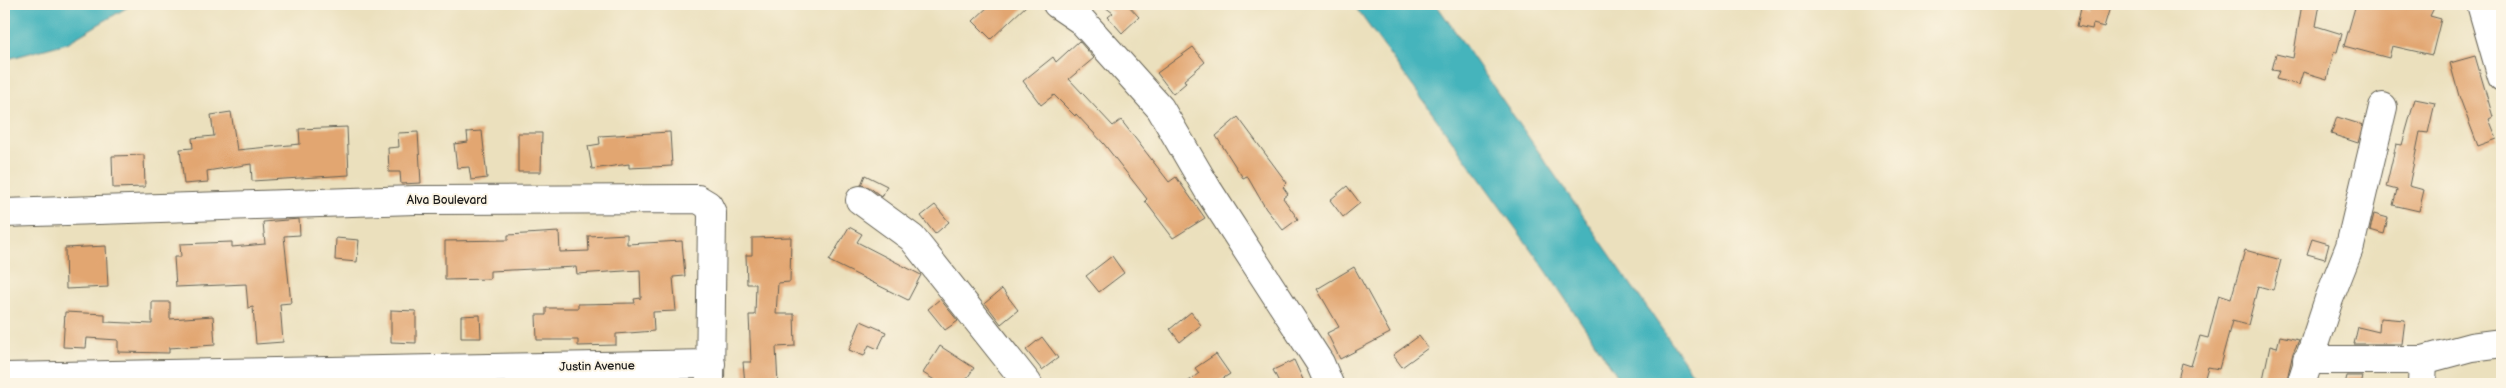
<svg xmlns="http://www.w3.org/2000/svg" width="2506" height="388" font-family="'Balsamiq Sans',sans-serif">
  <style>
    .water { fill: #44b4bc; stroke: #30686c }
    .building { fill: #e2a671 }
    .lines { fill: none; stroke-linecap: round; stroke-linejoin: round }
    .minor-casing { stroke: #646154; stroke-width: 30 }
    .minor { stroke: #fff; stroke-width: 28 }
    .labels { text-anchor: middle; stroke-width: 4; stroke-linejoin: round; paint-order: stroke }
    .street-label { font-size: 12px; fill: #1c1c1c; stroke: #fcf5e5 }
  </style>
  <rect width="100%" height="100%" fill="#fcf5e5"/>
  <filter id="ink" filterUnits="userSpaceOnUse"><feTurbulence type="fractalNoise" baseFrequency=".02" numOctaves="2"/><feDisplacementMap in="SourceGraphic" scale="10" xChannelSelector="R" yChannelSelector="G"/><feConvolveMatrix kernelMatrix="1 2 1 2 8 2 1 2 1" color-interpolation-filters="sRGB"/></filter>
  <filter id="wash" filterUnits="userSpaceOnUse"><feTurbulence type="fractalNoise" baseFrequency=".0096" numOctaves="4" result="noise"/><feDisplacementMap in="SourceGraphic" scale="20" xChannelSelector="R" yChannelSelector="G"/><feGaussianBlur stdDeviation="1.12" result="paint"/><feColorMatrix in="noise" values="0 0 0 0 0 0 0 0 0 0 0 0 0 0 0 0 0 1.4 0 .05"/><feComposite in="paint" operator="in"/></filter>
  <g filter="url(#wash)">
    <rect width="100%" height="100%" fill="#ebe0bd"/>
    <g class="water">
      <polygon points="4,4 133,4 67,43 4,60"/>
      <polygon points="1353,4 1436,4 1700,384 1623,384 1543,266"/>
    </g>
    <g id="blocks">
      <g class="building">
        <polygon points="991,4 1028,4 991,39 973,21"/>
        <polygon points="1101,4 1127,4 1139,17 1122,33 1108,17 1113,13"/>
        <polygon points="2093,4 2111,4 2104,27 2093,24 2092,29 2077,26 2081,8 2091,10"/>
        <polygon points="2302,4 2320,4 2316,26 2342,34 2337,52 2334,52 2327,79 2303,72 2299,85 2276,79 2279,71 2272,70 2276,54 2293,58"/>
        <polygon points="2356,4 2436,4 2430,16 2441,19 2432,55 2392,46 2389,58 2344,46"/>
        <polygon points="1079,41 1094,58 1069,79 1113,126 1121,120 1169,182 1176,177 1205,218 1173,238 1145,201 1147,199 1104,144 1076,114 1075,116 1054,95 1041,105 1023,81 1053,57 1056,62"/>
        <polygon points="1193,47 1205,62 1184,80 1186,83 1173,94 1157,73"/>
        <polygon points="2475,56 2493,117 2489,119 2497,139 2478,146 2459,96 2450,63"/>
        <polygon points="2415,99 2435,103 2428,133 2420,132 2409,186 2424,190 2419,211 2393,205 2397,190 2386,187 2396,144 2402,145"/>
        <polygon points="231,112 237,150 300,144 299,129 347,127 349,175 252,181 251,164 207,171 208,182 184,184 180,149 193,148 192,138 214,136 211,115"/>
        <polygon points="1238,117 1287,183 1283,187 1288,194 1283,198 1298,219 1283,230 1266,209 1247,176 1243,178 1216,136"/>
        <polygon points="2337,117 2363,125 2358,143 2331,134"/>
        <polygon points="482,131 487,178 471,180 469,167 457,168 454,144 468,142 467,132"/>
        <polygon points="418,132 421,183 401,184 400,172 389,172 388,148 399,147 398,133"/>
        <polygon points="670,132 672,166 629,168 629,164 592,169 588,146 600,144 599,136"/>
        <polygon points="518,133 542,133 541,172 518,172"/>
        <polygon points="144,155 145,187 113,188 112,156"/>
        <polygon points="865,175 887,186 882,197 869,187 861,185"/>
        <polygon points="1347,186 1360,203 1343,217 1330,200"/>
        <polygon points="935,205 949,222 935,234 921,216"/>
        <polygon points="2374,214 2388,218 2384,234 2370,230"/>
        <polygon points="299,219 300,235 284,236 291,303 280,304 283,342 256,344 253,307 248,308 246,284 176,287 174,257 181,257 180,244 232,242 232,247 265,244 263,222"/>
        <polygon points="849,227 862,234 857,242 921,275 908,300 829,261"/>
        <polygon points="559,232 560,252 589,251 588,236 627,234 627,244 682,241 685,276 673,277 676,311 653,312 654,331 616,334 616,345 578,346 578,340 537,340 536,315 546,315 546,308 578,308 578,304 635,303 634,299 641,298 640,270 577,274 576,267 490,271 490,279 445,280 445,241 508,240 508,235"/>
        <polygon points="791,237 790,282 778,283 776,314 794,314 795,346 776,347 778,384 745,384 743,362 751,362 749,315 755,315 756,284 747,284 746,255 752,255 752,238"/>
        <polygon points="336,238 359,240 357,262 335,260"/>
        <polygon points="2312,239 2329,244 2325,259 2307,254"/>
        <polygon points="106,246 108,287 66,289 65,248"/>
        <polygon points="2245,250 2281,260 2273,290 2258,286 2248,325 2232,321 2219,369 2208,367 2203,384 2177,384 2182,363 2191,366 2200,336 2208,338 2219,295 2231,299"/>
        <polygon points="1112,256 1124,273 1099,292 1086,276"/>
        <polygon points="1354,267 1390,333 1340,359 1327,333 1339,327 1317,289"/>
        <polygon points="1002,289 1018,310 1001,324 985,303"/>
        <polygon points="940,299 958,321 945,330 928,309"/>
        <polygon points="152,302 170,302 170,319 213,316 215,345 169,348 169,353 118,352 118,340 87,338 86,348 63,347 65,312 105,314 105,322 152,324"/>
        <polygon points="391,310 416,311 416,343 391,342"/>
        <polygon points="1191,312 1201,325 1180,342 1170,329"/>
        <polygon points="480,315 481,338 461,338 461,316"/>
        <polygon points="2380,318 2405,320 2402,344 2354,344 2358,327 2379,332"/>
        <polygon points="861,321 886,332 878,349 869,345 864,356 849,350"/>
        <polygon points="1419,336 1428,348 1402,367 1393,355"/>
        <polygon points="2280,336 2299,340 2293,353 2286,384 2262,384 2270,346 2277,348"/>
        <polygon points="1042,337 1058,358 1042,370 1026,350"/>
        <polygon points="940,346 974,368 963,384 941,384 923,373"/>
        <polygon points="1216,354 1230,374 1214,384 1185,384 1199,373 1195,368"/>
        <polygon points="1294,360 1305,384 1280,384 1273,370"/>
        <polygon points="2347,376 2363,376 2361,384 2345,384"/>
      </g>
    </g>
  </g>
  <g filter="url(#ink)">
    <use href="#blocks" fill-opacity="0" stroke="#646154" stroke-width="1"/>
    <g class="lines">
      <defs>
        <g id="minor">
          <polyline points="1057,4 1082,21 1160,108 1208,190 1320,363 1329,384"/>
          <polyline points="2481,4 2502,77"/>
          <polyline points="860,200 912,238 1028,384"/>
          <polyline points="4,213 416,200 698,199 708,205 712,213 710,384"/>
          <polyline points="2307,360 2423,360 2471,347 2502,343"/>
          <polyline points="4,377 711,364"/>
          <polyline points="2301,384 2329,299 2350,246 2383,107"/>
          <polyline points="2422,384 2423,360"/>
        </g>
      </defs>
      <use href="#minor" class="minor-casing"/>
      <use href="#minor" class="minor"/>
    </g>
  </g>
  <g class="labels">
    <g class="street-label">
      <text x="447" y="204">Alva Boulevard</text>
      <text transform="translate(597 366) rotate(-1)" y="4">Justin Avenue</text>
    </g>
  </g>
  <rect width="2506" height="388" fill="none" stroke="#fcf5e5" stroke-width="20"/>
</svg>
